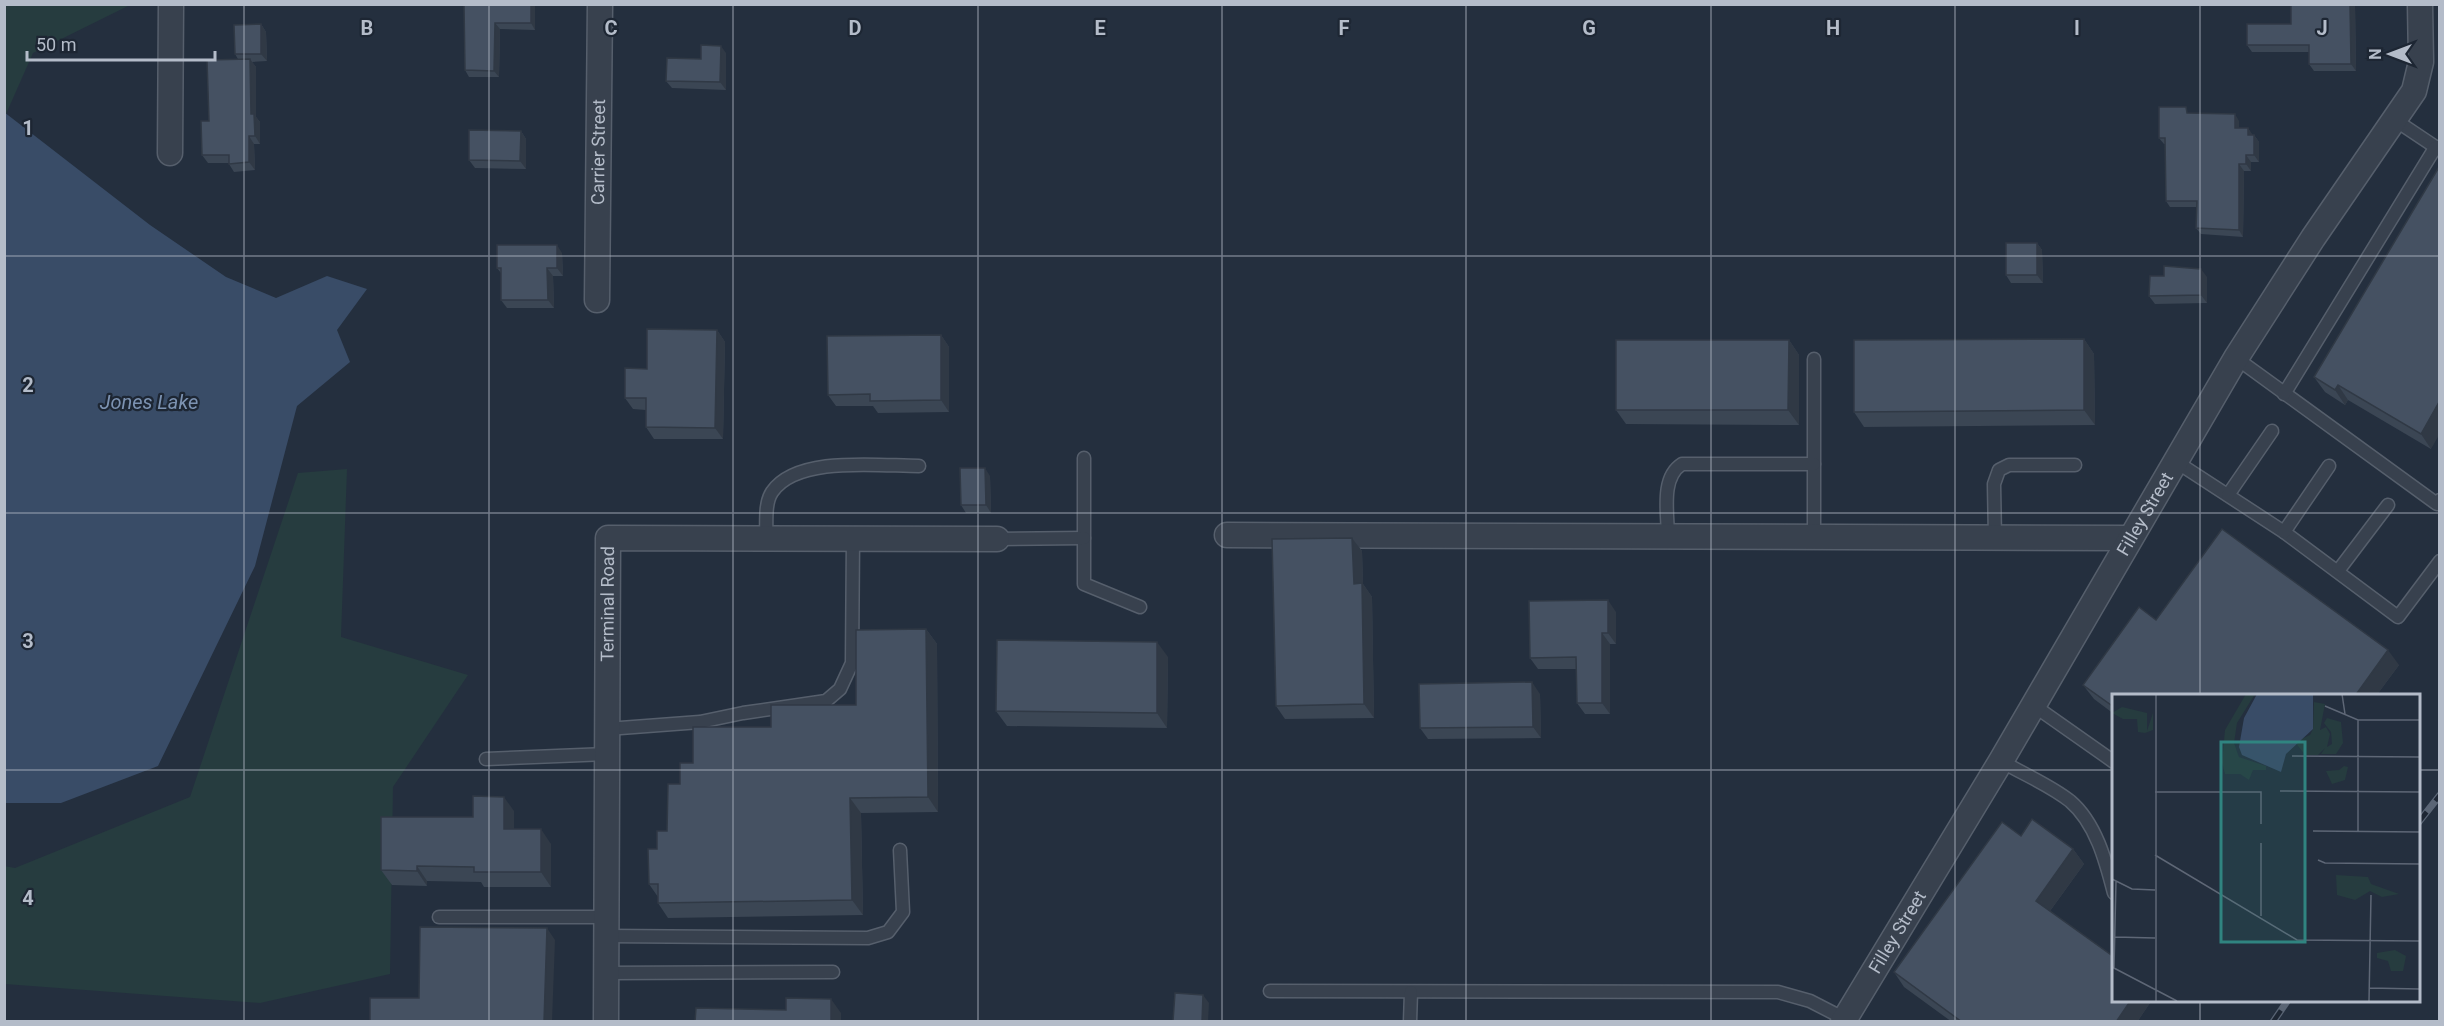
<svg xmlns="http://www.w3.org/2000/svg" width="2444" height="1026" font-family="Roboto,sans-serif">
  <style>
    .green { fill: #263c3f }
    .water { fill: #394c67 }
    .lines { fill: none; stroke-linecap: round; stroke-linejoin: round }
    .lane-casing { stroke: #565f6c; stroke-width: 15 }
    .street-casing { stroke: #565f6c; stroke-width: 27 }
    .lane { stroke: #38414e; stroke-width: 12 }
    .street { stroke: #38414e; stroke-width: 24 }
    .rail-casing { stroke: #5a6575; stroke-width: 7 }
    .rail { stroke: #1d2633; stroke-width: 4.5; stroke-dasharray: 14; stroke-linecap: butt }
    .wall { fill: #3b4654 }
    .shaded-wall { fill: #303945 }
    .building { fill: #455162; stroke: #303945; stroke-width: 1.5 }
    .grid { fill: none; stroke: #b4bcc9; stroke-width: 1.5; stroke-opacity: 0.55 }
    .labels { text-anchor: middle; stroke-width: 4.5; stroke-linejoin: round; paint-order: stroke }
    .street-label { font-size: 18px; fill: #b4bcc9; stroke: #1d2633 }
    .water-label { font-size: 20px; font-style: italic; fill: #7c92b1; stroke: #1d2633 }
    .inset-road { fill: none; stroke: #5e6776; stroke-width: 1.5 }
    .view { fill: #308480; fill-opacity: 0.15; stroke: #308480; stroke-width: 3 }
    .inset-edge { fill: none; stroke: #b4bcc9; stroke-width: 3 }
    .grid-label { font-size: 20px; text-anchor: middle; font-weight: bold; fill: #b4bcc9; stroke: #1d2633; stroke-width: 4.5; stroke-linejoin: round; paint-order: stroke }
  </style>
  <rect width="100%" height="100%" fill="#242f3e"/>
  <g class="green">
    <polygon points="5,5 130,5 33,53 6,114"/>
    <polygon points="347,469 341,637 468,675 393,787 390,974 260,1003 5,984 4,866 15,868 190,797 298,473"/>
  </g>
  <polygon class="water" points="4,112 150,225 226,277 276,298 327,276 367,289 337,330 350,362 297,406 255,566 158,766 61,803 5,803"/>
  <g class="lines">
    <defs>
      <g id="lane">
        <polyline points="2395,120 2440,150"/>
        <polyline points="2236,358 2437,504 2440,500"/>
        <polyline points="1814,359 1814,538"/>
        <polyline points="2284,394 2435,148 2440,147"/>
        <polyline points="1084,458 1084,584 1140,607"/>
        <polyline points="2175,461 2284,532 2398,617 2440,561"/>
        <polyline points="2228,495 2272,431"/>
        <polyline points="2284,532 2329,466"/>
        <path d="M766 538C767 524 764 504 772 492 797 455 880 466 919 466"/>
        <path d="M1668 538C1668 514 1660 478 1682 464H1814"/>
        <polyline points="997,539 1084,538"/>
        <polyline points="1995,539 1994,484 1999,470 2009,465 2075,465"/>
        <polyline points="2338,571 2388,505"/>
        <polyline points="2033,705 2114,762"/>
        <polyline points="607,729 700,722 743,713 826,701 840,689 852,663 853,538"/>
        <polyline points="486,759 607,754"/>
        <path d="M2001 761C2023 774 2050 785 2070 801 2096 823 2106 862 2114 893"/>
        <polyline points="439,917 607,917"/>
        <polyline points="607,936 868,938 888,932 903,912 900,850"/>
        <polyline points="606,973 833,972"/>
        <polyline points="1270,991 1778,992 1810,1001 1845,1019"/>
        <polyline points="1410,1022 1411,992"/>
      </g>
      <g id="street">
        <polyline points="170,153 171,4"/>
        <path id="s1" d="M597 300 600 4"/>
        <polyline points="1227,535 2129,538"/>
        <path id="s2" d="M606 1022 608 538 997 539"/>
        <path id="s3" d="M1843 1022 2001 761 2236 358 2313 238 2414 91 2421 62 2420 4"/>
      </g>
    </defs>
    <use href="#lane" class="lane-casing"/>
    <use href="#street" class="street-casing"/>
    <use href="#lane" class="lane"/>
    <use href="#street" class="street"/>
    <defs>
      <g id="rail">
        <polyline points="2418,823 2440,795"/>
        <polyline points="2273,1022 2288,1000"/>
      </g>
    </defs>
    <use href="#rail" class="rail-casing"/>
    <use href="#rail" class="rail"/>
  </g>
  <g class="wall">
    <polygon points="464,4 535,4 535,30 500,29 499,77 469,77 465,70"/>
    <polygon points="2355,4 2356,71 2314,71 2309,64 2309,52 2252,52 2247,45 2291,24"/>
    <polygon points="261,24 266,32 267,61 252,62 256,67 256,117 260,122 260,144 254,144 255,170 234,172 229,164 229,163 208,163 202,155 209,121 238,59 235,54"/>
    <polygon points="726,53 726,90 672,88 666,81 701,59"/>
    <polygon points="2191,113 2239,121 2239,128 2248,128 2252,135 2254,135 2259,142 2259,162 2251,162 2251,171 2244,171 2243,237 2201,234 2196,228 2197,207 2170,207 2166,201 2165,144 2164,144 2159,138"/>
    <polygon points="521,131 526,139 526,169 475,168 469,160"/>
    <polygon points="2439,167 2431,449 2348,400 2345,405 2325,392 2314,377"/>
    <polygon points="2037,243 2042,250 2043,283 2011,283 2006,275"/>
    <polygon points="562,253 563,276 553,276 554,308 507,308 501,300 501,273 497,268"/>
    <polygon points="2164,276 2207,277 2207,303 2155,304 2149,296"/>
    <polygon points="717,330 725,342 723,439 654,439 646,427 646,410 633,409 625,398 647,369"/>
    <polygon points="941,335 949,347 949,412 878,413 873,406 836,406 828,395"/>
    <polygon points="2084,339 2094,354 2095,425 1864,427 1854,412"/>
    <polygon points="1789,340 1799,355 1799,425 1626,424 1616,410"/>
    <polygon points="990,476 991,513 966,513 961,505"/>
    <polygon points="1352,538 1362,551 1363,584 1372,597 1374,718 1285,719 1276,706"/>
    <polygon points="1616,612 1616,644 1610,644 1610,714 1585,714 1577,703 1576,669 1538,669 1530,658"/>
    <polygon points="2156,620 2399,665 2376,696 2114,696 2114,714 2094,699 2083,685"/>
    <polygon points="926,629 937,644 938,812 861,813 863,915 668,918 658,903 658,897 649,884 657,849 667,831 680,784 693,763 771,727 856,705"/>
    <polygon points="1168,657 1167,728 1007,726 996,711"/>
    <polygon points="1540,694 1541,738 1428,739 1420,728"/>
    <polygon points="514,811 514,829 551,844 551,887 484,887 481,882 427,881 427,886 392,885 381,870 473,817"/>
    <polygon points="2021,836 2073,849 2084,864 2050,911 2152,1000 2137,1022 1952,1022 1904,987 1894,972"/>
  </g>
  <g class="shaded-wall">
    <polygon points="531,4 535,4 535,30 531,23"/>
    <polygon points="2350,4 2355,4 2356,71 2351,64"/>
    <polygon points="495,23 500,29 499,77 494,71"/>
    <polygon points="261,24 266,32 267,61 261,54"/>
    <polygon points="721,46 726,53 726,90 720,82"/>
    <polygon points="250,59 256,67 256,117 260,122 260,144 255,136 251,114"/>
    <polygon points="2235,114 2239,121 2239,134 2235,128"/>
    <polygon points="2248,128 2252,134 2252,142 2248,135"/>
    <polygon points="521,131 526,139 526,169 520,161"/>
    <polygon points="2254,135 2259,142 2259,162 2254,155"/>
    <polygon points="249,136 254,144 255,170 249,162"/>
    <polygon points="2246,155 2251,162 2251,171 2246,164"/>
    <polygon points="2239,164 2244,171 2243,237 2239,230"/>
    <polygon points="2037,243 2042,250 2043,283 2037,275"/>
    <polygon points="557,245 562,253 563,276 557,268"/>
    <polygon points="547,268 553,276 554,308 548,300"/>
    <polygon points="2201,269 2207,277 2207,303 2201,295"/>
    <polygon points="717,330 725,342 723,439 715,428"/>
    <polygon points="941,335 949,347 949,412 941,400"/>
    <polygon points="2084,339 2094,354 2095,425 2084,410"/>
    <polygon points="1789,340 1799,355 1799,425 1788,410"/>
    <polygon points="2338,385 2348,400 2345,405 2335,390"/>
    <polygon points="2439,402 2439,435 2431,449 2421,434"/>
    <polygon points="985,468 990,476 991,513 986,505"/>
    <polygon points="1352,538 1362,551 1363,584 1372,597 1374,718 1364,704 1354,584"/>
    <polygon points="1608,600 1616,612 1616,644 1608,633"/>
    <polygon points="926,629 937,644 938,812 928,797"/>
    <polygon points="1602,633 1610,644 1610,714 1602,703"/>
    <polygon points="1157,642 1168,657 1167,728 1157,713"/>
    <polygon points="2388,650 2399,665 2376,696 2355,696"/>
    <polygon points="1532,682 1540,694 1541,738 1533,727"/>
    <polygon points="504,797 514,811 514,844 504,829"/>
    <polygon points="850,798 861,813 863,915 852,900"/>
    <polygon points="541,829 551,844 551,887 541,872"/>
    <polygon points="2073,849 2084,864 2047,915 2036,901"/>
    <polygon points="417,866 427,881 427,886 417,871"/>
    <polygon points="547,928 555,940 552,1022 544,1022"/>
    <polygon points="1203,995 1209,1003 1208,1022 1202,1022"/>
    <polygon points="831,999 841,1013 841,1022 831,1022"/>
    <polygon points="2131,1000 2152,1000 2137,1022 2116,1022"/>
  </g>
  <g class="building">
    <polygon points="464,4 531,4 531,23 495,23 494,71 465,70"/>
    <polygon points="2291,4 2350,4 2351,64 2309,64 2309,45 2247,45 2247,24 2291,24"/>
    <polygon points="261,24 261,54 235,54 234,25"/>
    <polygon points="701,45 721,46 720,82 666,81 667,58 701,59"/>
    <polygon points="250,59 251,114 254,114 255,136 249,136 249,162 229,164 229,155 202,155 201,121 209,121 207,60"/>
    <polygon points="2159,107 2186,107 2187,113 2235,114 2235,128 2248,128 2248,135 2254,135 2254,155 2246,155 2246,164 2239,164 2239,230 2196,228 2197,201 2166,201 2165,138 2159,138"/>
    <polygon points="469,130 521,131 520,161 469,160"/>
    <polygon points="2439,167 2439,402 2421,434 2338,385 2335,390 2314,377"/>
    <rect x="2006" y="243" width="31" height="32"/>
    <polygon points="497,245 557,245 557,268 547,268 548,300 501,300 501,268 497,268"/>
    <polygon points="2164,266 2201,269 2201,295 2149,296 2150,276 2164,276"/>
    <polygon points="647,329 717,330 715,428 646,427 646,398 625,398 625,368 647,369"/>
    <polygon points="941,335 941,400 870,401 870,394 828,395 827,336"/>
    <polygon points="2084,339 2084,410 1854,412 1854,340"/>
    <polygon points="1616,340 1789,340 1788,410 1616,410"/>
    <polygon points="960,468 985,468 986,505 961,505"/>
    <polygon points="2222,529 2388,650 2355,696 2114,696 2114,707 2083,685 2139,607 2156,620"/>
    <polygon points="1352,538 1354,584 1362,583 1364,704 1276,706 1272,539"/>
    <polygon points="1608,600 1608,633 1602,633 1602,703 1577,703 1576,657 1530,658 1529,601"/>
    <polygon points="926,629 928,797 850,798 852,900 658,903 658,884 649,884 648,849 657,849 657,831 667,831 668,784 680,784 680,763 693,763 693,727 771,727 771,705 856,705 856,630"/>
    <polygon points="997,640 1157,642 1157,713 996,711"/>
    <polygon points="1532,682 1533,727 1420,728 1419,684"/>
    <polygon points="473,796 504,797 504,829 541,829 541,872 474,872 474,867 417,866 417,871 381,870 381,817 473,817"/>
    <polygon points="2032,819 2073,849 2036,901 2114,957 2114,1000 2131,1000 2116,1022 1962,1022 1894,972 2002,822 2021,836"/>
    <polygon points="420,927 547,928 544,1022 370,1022 370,998 419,998"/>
    <polygon points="1175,993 1203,995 1202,1022 1173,1021"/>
    <polygon points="786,998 831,999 831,1022 695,1022 696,1008 786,1010"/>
  </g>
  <path class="grid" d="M244 4V1022M489 4V1022M733 4V1022M978 4V1022M1222 4V1022M1466 4V1022M1711 4V1022M1955 4V1022M2200 4V696M4 256H2440M4 513H2440M4 770H2114M2418 770H2440M2200 1000V1022"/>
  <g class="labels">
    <g class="street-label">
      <text dy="6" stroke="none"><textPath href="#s1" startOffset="148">Carrier Street</textPath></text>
      <text dy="6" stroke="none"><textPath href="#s3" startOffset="591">Filley Street</textPath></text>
      <text dy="6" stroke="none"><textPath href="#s2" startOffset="418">Terminal Road</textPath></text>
      <text dy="6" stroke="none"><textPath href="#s3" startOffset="105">Filley Street</textPath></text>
    </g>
    <g class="water-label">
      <text x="149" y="409">Jones Lake</text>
    </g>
  </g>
  <g transform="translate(2112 694)">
    <rect width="308" height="308" fill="#242f3e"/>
    <path d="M134 0H143L125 29 122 49 127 63 154 72V76H141L137 86 128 80H113L110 69 113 36ZM202 8 213 10 208 36 214 33 218 40 215 53 220 50 219 38 212 29 215 24 229 28 231 49 224 60H209L213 54 206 61H193L183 48 198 41 201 35ZM10 13 35 19V37L41 19V36L33 39 26 38 25 25H11L0 19ZM232 72 236 73 233 86 220 90 214 77 227 76ZM224 181 256 183 259 190 287 200 270 203 258 197 243 206 225 201ZM283 256 294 262 291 277H279L276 267 265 264V259Z" fill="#263c3f"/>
    <path d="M145 0H201V35L174 60 169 78 130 61 127 53 132 24Z" fill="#394c67"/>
    <path class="inset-road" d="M44 0V307M230 0 233 20M213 12 246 26H308M246 26V137M180 62 308 63M168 97 307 98M43 98H149V130M201 137 308 138M43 161 185 246 308 247M206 166 213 169 308 170M0 185 20 195 43 196M149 222V149M3 243 43 244M0 273 65 307M2 274 4 187M257 294 308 295M257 307 259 201"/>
    <path class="view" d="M109 48H193V248H109Z"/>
    <rect width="308" height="308" class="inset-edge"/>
  </g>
  <g class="grid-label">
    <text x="367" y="35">B</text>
    <text x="611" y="35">C</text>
    <text x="855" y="35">D</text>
    <text x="1100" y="35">E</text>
    <text x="1344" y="35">F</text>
    <text x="1589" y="35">G</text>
    <text x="1833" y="35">H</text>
    <text x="2077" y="35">I</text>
    <text x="2322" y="35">J</text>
    <text x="28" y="135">1</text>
    <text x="28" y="392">2</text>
    <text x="28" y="648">3</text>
    <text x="28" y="905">4</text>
  </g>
  <rect width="2444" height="1026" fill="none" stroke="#b4bcc9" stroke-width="12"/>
  <g transform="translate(2390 54) rotate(270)" stroke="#1d2633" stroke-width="4.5" paint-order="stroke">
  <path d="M0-4.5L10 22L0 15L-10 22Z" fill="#b4bcc9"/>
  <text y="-9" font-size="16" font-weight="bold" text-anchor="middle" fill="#b4bcc9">N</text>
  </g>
  <path d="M27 51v9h188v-9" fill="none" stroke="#b4bcc9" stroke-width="3"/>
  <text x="36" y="51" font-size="18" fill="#b4bcc9" stroke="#1d2633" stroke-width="4.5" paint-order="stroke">50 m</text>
</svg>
